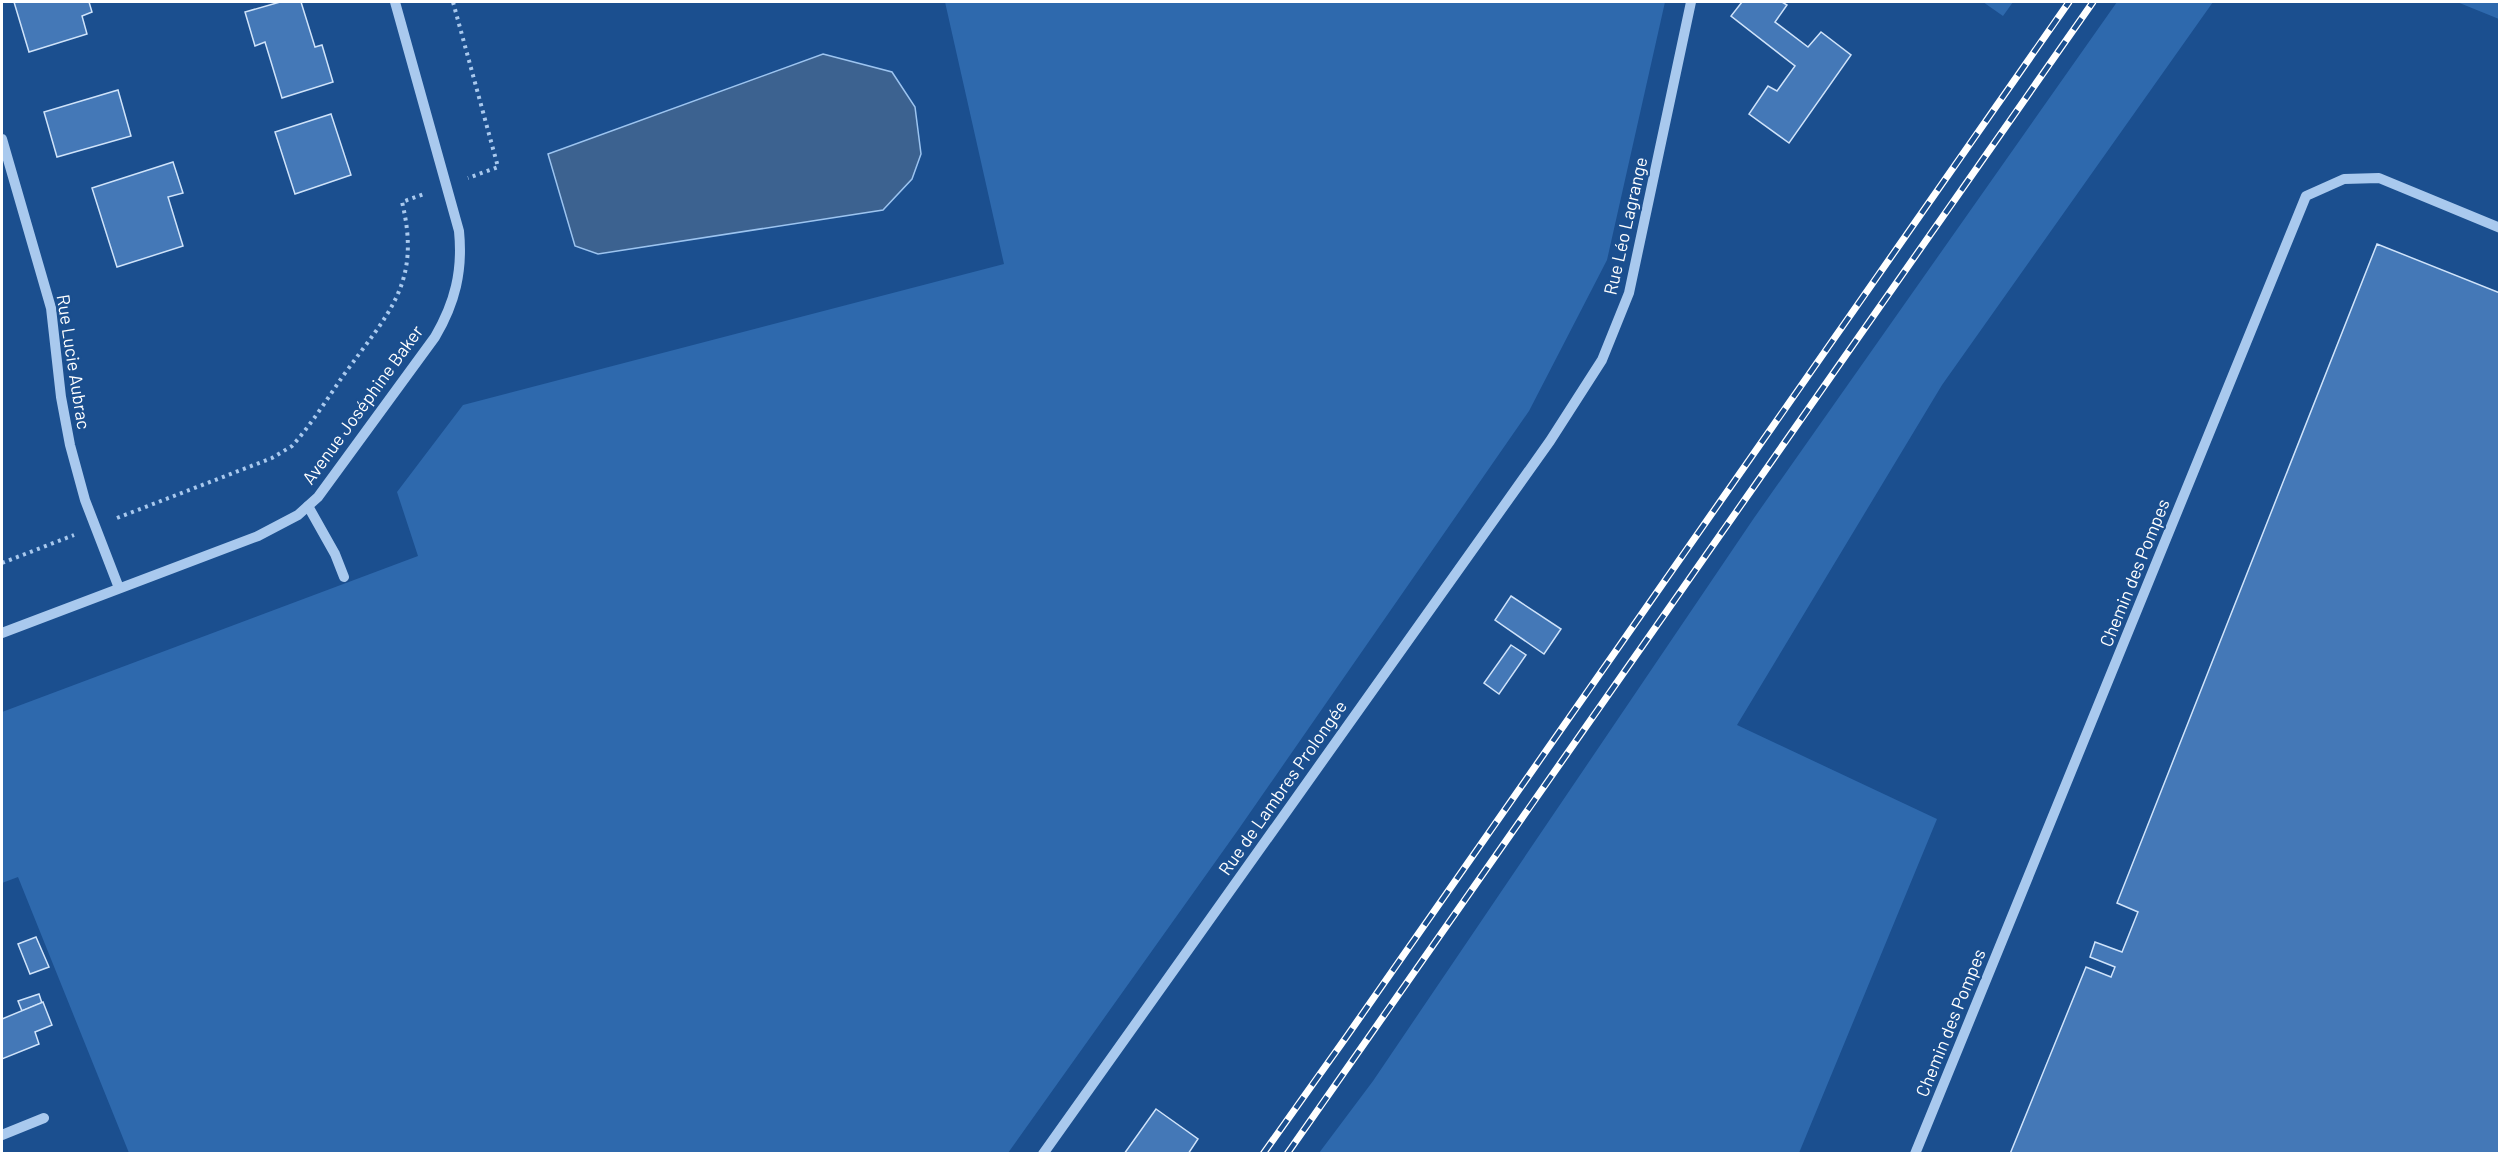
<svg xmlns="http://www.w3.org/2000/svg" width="2501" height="1155" font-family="Barlow,sans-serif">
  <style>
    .green { fill: #2e69ad }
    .water { fill: #3c6290; stroke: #9cc4f0; stroke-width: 1.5 }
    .building { fill: #4478b7; stroke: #cfe3fa; stroke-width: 1.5 }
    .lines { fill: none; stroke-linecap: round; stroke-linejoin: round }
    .path { stroke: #a9c9ee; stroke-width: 4; stroke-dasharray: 3 4.5; stroke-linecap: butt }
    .minor { stroke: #a9c9ee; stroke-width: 10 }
    .rail-casing { stroke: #fff; stroke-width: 7 }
    .rail { stroke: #1b4f8f; stroke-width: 4.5; stroke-dasharray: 14; stroke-linecap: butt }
    .labels { text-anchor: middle; stroke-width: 4.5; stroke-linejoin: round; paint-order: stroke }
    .street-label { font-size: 18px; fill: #fff; stroke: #1b4f8f }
  </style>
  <rect width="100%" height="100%" fill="#1b4f8f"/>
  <g class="green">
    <polygon points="945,2 1665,2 1607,260 1529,411 1238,830 1008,1153 129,1153 18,877 2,883 2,712 418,556 397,492 463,405 1004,264"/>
    <polygon points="1983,2 2013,2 2003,16"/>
    <polygon points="2117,2 2213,2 1942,385 1737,725 1937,819 1799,1153 1319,1153 1373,1081 1754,518"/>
    <polygon points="2457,2 2499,2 2499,19"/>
  </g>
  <polygon class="water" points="823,54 892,72 915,107 921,154 912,179 883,210 598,254 575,246 548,154"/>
  <g class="building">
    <polygon points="14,2 89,2 92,12 82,16 87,34 29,52"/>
    <polygon points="280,2 301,2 315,47 322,45 333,82 282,98 265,42 255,46 245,12"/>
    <polygon points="1742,2 1782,2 1787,5 1775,22 1808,47 1821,32 1851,55 1789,143 1749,114 1768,86 1777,91 1795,66 1731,16"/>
    <polygon points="118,90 131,136 57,157 44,112"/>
    <polygon points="331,114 351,175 295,194 275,132"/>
    <polygon points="173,162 183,193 168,197 183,246 117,267 92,188"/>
    <polygon points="2377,244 2500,293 2500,1154 2010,1154 2086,967 2111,977 2115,967 2090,957 2095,942 2122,952 2138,912 2117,903"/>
    <polygon points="1511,596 1561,629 1544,654 1495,620"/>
    <polygon points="1511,645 1526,655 1499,694 1484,683"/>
    <polygon points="36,937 49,967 30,974 18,944"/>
    <polygon points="39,994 42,1003 22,1011 18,1001"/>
    <polygon points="43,1002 52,1025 35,1032 39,1044 2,1059 2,1019"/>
    <polygon points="1156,1109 1198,1139 1188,1154 1124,1154"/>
  </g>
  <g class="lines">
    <g class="path">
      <polyline points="453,2 498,167 468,178"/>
      <path d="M117 518 272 458 292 446C311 425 327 399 343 376 388 313 422 284 402 202L424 194"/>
      <polyline points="2,563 74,535"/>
    </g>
    <g class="minor">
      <polyline points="2,139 51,308 61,397 70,445 85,500 119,588"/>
      <polyline points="308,506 335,554 344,577"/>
      <path d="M2 633 258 536 298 515 318 497 435 337C455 303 463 271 459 231L395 2"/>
      <polyline points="2,1135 44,1118"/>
      <polyline points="1043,1154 1550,441 1602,360 1629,293 1691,2"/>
      <polyline points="1915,1154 2306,196 2344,179 2379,178 2500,228"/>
    </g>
    <defs>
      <g id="rail">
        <polyline points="1263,1154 1347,1036 2069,2"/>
        <polyline points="1287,1154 2093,2"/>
      </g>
    </defs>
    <use href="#rail" class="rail-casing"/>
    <use href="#rail" class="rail"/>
  </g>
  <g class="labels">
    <g class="street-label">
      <text transform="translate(1626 226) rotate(-77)" y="6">Rue Léo Lagrange</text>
      <text transform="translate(73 362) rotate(81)" y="6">Rue Lucie Aubrac</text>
      <text transform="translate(363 405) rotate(-54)" y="6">Avenue Joséphine Baker</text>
      <text transform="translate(2135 573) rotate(-68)" y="6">Chemin des Pompes</text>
      <text transform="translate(1283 788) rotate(-55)" y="6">Rue de Lambres Prolongée</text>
      <text transform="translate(1951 1023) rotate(-68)" y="6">Chemin des Pompes</text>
    </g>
  </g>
  <rect width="2501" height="1155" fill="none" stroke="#ffffff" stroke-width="6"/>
</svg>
